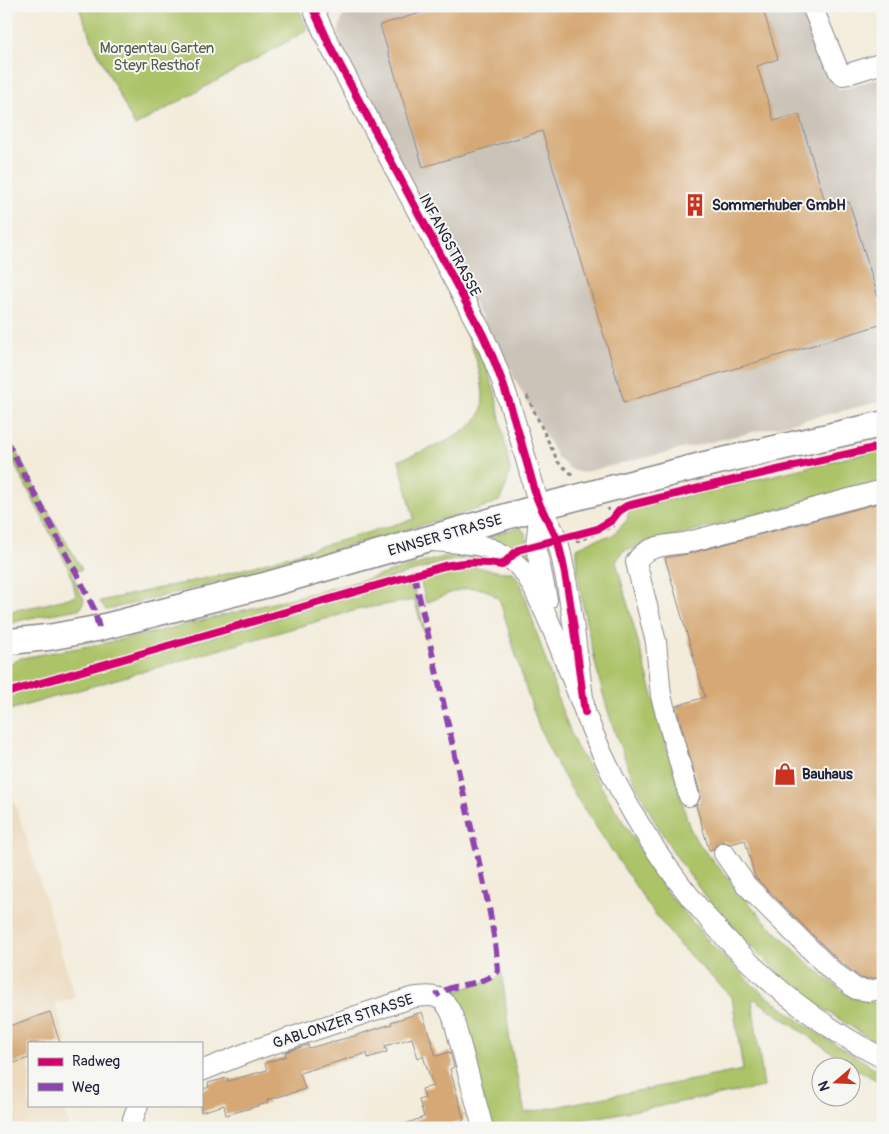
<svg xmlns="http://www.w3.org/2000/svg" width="889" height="1134" font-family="Pangolin,sans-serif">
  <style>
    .built { fill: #ecd8ba }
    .industrial { fill: #cbc3b8 }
    .green { fill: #acc367; stroke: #677251 }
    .building { fill: #d5a874 }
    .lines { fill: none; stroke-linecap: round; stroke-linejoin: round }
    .minor-casing { stroke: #8a878b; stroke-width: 22 }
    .major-casing { stroke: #8a878b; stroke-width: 28 }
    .path { stroke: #8a878b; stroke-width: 3; stroke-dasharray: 4 4; stroke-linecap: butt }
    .minor { stroke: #fff; stroke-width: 20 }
    .major { stroke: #fff; stroke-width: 25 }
    .quiet { stroke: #8e44ad; stroke-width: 6; stroke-dasharray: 12 6; stroke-linecap: butt }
    .cycleway-casing { stroke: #f6f6f2; stroke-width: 11 }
    .cycleway { stroke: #d6006c; stroke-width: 8 }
    .labels { text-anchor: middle; stroke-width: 4; stroke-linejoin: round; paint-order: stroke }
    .park-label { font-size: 15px; fill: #525a4a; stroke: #f6f6f2 }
    .poi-label { font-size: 15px; font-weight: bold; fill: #22223b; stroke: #f6f6f2; text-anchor: start }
    .street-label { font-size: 15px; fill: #22223b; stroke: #f6f6f2 }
  </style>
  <rect width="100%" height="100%" fill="#f6f6f2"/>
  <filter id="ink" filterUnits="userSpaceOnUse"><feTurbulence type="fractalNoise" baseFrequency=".02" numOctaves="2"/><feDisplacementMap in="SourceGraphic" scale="10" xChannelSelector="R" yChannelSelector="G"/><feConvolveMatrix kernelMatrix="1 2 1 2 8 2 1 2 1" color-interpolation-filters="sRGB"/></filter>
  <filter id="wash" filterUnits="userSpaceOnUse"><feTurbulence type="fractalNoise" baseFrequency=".0096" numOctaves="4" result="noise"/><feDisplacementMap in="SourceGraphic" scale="20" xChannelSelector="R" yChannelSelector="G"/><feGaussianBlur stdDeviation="1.12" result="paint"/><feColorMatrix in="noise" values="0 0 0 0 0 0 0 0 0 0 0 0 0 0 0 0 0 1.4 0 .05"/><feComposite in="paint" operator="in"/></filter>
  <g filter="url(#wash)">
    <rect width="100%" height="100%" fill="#f3ecdb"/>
    <polygon class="built" points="6,776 28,843 75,998 55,1003 67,1043 29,1043 29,1105 69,1105 64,1107 69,1128 6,1128"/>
    <polygon class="industrial" points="357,6 803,6 839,90 883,77 883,401 581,473 569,468 557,457 548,440 415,195 344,52 338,34 342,18 349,9"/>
    <g class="green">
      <polygon points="78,6 297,6 308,30 135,126 95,47"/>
      <path d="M463 325 484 362 495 392 510 470 506 486 499 501 481 508 391 534 216 583 106 610 100 601 230 573 414 519 399 460C421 452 477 434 482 408 486 382 473 348 463 325Z"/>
      <polygon points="6,433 45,506 82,569 72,573 84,600 82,607 78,609 25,619 6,625 6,612 46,604 76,596 73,582 67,565 6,448"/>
      <path d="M883 449V483L645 543 623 551 616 562 689 826 697 842 762 918 808 963 842 991 857 999 877 1003 883 1002V1044L870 1039C846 1023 821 1008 798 991 786 981 776 970 765 960 674 875 618 774 593 652 585 618 577 584 577 548L594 540 613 535 627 520 629 510Z"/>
      <path d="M520 527C529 534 530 553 533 565L529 566 490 537 492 535Z"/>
      <path d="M457 553H483L497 562C478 556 464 558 445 562L144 651 6 690V666L21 658 100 644 160 631 349 584Z"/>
      <path d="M467 566C483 567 497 573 513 572L521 584 560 705 576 746 666 891 710 943 754 986 809 1028 883 1073V1083L855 1069 755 999 752 1000 764 1087 538 1128H489L453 992 495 979 502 972 510 1043 525 1113 743 1070 732 997 680 946 649 906 574 794 553 757 540 729 525 686 500 601C479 576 451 593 426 603L420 578Z"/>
      <path d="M405 581 410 582 414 588 427 641 414 600 360 609 6 711V695C140 660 271 618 405 581Z"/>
    </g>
    <g id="blocks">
      <g class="building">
        <polygon points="443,6 762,6 778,59 757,66 774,121 799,114 827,208 849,202 883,313 883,324 624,402 542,131 423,167 380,25"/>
        <polygon points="883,502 883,976 869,979 861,978 839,961 755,877 745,840 731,844 723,841 717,844 713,849 709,850 696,805 700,799 700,793 676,706 705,697 665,558 688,554"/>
        <polygon points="50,1012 60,1043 29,1043 29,1058 14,1063 6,1038 6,1027"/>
        <polygon points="422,1012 436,1056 450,1052 454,1067 450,1069 464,1120 437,1128 400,1128 399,1126 424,1117 419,1100 425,1098 422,1089 433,1086 423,1056 418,1058 412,1038 385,1046 387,1052 368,1058 367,1053 300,1073 305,1089 267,1100 268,1103 226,1115 224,1105 201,1112 201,1090 209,1087 208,1083 227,1078 228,1081 267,1070 265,1063 286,1056 285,1052 308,1045 309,1048 354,1036 392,1024 391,1022"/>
      </g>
    </g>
  </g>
  <g filter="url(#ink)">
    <use href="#blocks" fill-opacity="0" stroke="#8a878b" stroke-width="1"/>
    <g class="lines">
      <defs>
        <g id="minor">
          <path d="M312 6 330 46 482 333C507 385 520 439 536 495 541 513 555 528 559 546 572 600 577 657 585 712"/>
          <polyline points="812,6 839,72 843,75 848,74 883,63"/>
          <polyline points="540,507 536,546 547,600"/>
          <path d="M432 541C466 544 497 541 522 570 531 580 536 594 542 606 562 648 576 692 594 735 649 866 754 994 883 1058"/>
          <path d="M689 796 661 696 656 642 636 562C645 545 669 545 685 543L883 490"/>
          <polyline points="724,853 746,885 831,970 856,989 870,991 883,988"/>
          <path d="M201 1071 254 1050 411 998C433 994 444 994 453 1017L483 1128"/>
          <polyline points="134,1128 133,1119 138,1105"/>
        </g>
        <polyline id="major" points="6,642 51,637 99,628 266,585 540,507 609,489 703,465 883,424"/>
      </defs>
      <use href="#minor" class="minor-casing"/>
      <use href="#major" class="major-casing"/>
      <g class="path">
        <polyline points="527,396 558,462 575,477"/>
        <polyline points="576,542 613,526 608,508"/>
      </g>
      <use href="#minor" class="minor"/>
      <use href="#major" class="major"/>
      <g class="quiet">
        <polyline points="6,440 77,574 94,609 99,628"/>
        <path d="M414 575C433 654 450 734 468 814 479 865 494 918 498 971 482 988 453 981 436 996"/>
      </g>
      <defs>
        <g id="cycleway">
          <path d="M312 6 330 46 482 333C507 385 520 439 536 495 541 513 555 528 559 546 572 600 577 657 585 712"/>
          <path d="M6 693 444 566C465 562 481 561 502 565L518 550 597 529 612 520 619 511 627 506 712 485 883 446"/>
        </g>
      </defs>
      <use href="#cycleway" class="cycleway-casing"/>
      <use href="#cycleway" class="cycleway"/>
    </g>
  </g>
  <defs>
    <symbol id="building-bare" viewBox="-9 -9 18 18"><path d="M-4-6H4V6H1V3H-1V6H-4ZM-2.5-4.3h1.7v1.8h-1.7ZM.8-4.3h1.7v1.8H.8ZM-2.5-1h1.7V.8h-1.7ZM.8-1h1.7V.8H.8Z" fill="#c8321e" stroke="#f6f6f2" stroke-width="2.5" paint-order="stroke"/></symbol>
    <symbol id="shop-bare" viewBox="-9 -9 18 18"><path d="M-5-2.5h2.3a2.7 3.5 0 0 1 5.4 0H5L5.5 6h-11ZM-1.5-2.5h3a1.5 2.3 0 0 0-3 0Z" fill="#c8321e" stroke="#f6f6f2" stroke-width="2.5" paint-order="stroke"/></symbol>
  </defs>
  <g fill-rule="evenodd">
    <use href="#building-bare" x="679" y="189" width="32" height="32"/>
    <use href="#shop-bare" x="769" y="758" width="32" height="32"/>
  </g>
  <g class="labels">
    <g class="park-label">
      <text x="157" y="53">Morgentau Garten<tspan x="157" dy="17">Steyr Resthof</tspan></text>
    </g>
    <g class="poi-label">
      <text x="712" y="210">Sommerhuber GmbH</text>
      <text x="802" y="779">Bauhaus</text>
    </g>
    <g class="street-label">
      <text transform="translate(450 245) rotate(62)" y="5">INFANGSTRASSE</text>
      <text transform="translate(445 535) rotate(-16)" y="5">ENNSER STRASSE</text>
      <text transform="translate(343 1021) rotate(-18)" y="5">GABLONZER STRASSE</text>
    </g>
  </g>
  <rect width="889" height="1134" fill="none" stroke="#f6f6f2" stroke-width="25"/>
  <rect x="28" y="1042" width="175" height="65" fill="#f6f6f2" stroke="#a1a1a9"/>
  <rect x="38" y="1058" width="25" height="8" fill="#d6006c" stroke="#a1a1a9"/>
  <text x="72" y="1066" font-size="15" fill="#22223b">Radweg</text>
  <rect x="38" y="1083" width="25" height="8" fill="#8e44ad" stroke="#a1a1a9"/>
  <text x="72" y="1092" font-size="15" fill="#22223b">Weg</text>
  <g transform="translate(836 1082) rotate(251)"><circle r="24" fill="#f6f6f2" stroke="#a1a1a9"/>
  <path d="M0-4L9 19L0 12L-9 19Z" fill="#c8321e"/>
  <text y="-8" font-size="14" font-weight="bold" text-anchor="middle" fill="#22223b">N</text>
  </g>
</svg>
